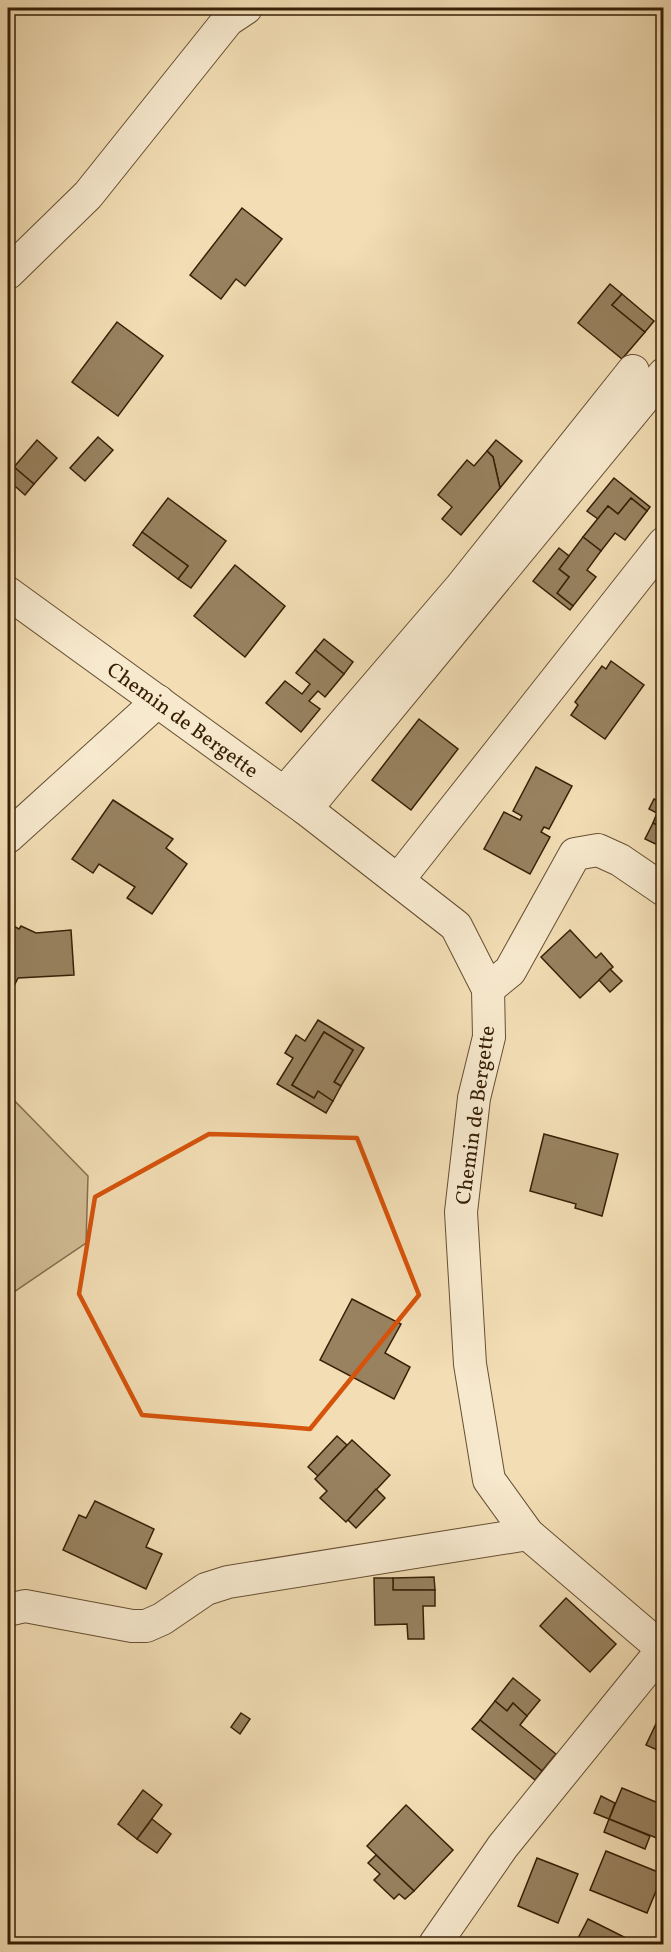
<svg xmlns="http://www.w3.org/2000/svg" width="671" height="1952" font-family="Vollkorn,serif">
  <style>
    .green { fill: #d2bd96; stroke: #846e4e; stroke-width: 1.5 }
    .building { fill: #988260; stroke: #372006; stroke-width: 1.5 }
    .lines { fill: none; stroke-linecap: round; stroke-linejoin: round }
    .minor-casing { stroke: #664f32; stroke-width: 34 }
    .minor { stroke: #f7e9ce; stroke-width: 32 }
    .marked { fill: none; stroke: #d6530b; stroke-width: 4.5; stroke-linejoin: round }
    .labels { text-anchor: middle; stroke-width: 6; stroke-linejoin: round; paint-order: stroke }
    .street-label { font-size: 21px; fill: #372006; stroke: #f7e9ce }
  </style>
  <rect width="100%" height="100%" fill="#f2ddb4"/>
  <filter id="stains"><feTurbulence type="fractalNoise" baseFrequency=".00333" numOctaves="4"/><feColorMatrix values="0 0 0 0 .2 0 0 0 0 .09 0 0 0 0 .02 0 0 0 .5 -.17"/></filter>
  <radialGradient id="worn" r=".72"><stop offset=".6" stop-color="#630" stop-opacity="0"/><stop offset="1" stop-color="#630" stop-opacity=".3"/></radialGradient>
  <polygon class="green" points="8,1094 88,1176 86,1243 8,1296"/>
  <g class="building">
    <polygon points="242,208 282,239 245,286 236,279 221,299 190,275"/>
    <polygon points="610,284 622,294 612,305 645,332 622,359 578,323"/>
    <polygon points="622,294 654,321 645,332 612,305"/>
    <polygon points="117,322 163,356 118,416 72,382"/>
    <polygon points="98,437 113,450 85,481 70,468"/>
    <polygon points="37,440 57,458 34,484 14,467"/>
    <polygon points="496,440 522,461 500,488 493,457 487,451"/>
    <polygon points="487,451 493,457 500,488 461,535 442,519 452,507 438,495 467,460 474,466"/>
    <polygon points="14,467 34,484 25,495 8,480 8,474"/>
    <polygon points="614,478 650,507 647,511 631,498 618,514 608,506 598,519 587,511"/>
    <polygon points="168,498 226,541 191,588 178,579 188,566 142,532"/>
    <polygon points="631,498 647,511 625,540 615,533 601,551 583,537 608,506 618,514"/>
    <polygon points="142,532 188,566 178,579 133,545"/>
    <polygon points="583,537 601,551 587,570 596,577 573,606 557,593 569,577 559,569"/>
    <polygon points="559,548 569,556 559,569 569,577 557,593 573,606 570,610 533,581"/>
    <polygon points="235,565 285,606 245,657 194,616"/>
    <polygon points="324,639 353,662 344,674 315,650"/>
    <polygon points="315,650 344,674 325,697 318,691 309,701 320,709 301,732 266,703 285,681 302,694 310,684 296,673"/>
    <polygon points="611,661 644,685 605,739 571,715 578,705 575,702 602,666 606,669"/>
    <polygon points="419,719 458,749 411,810 372,780"/>
    <polygon points="536,767 572,786 549,829 544,827 541,832 550,837 530,874 484,849 504,812 520,820 522,816 513,811"/>
    <polygon points="654,799 662,803 664,800 664,829 653,823 657,813 649,809"/>
    <polygon points="113,800 173,839 166,848 187,864 152,914 127,898 135,887 99,864 93,873 72,859"/>
    <polygon points="653,823 664,829 664,848 645,839"/>
    <polygon points="8,923 19,929 21,926 36,933 71,930 74,975 18,978 15,984 8,981"/>
    <polygon points="570,930 596,958 601,953 613,967 580,998 541,957"/>
    <polygon points="610,969 622,981 610,992 599,980"/>
    <polygon points="318,1020 364,1048 341,1086 334,1082 353,1050 324,1032 292,1085 314,1098 318,1091 333,1101 326,1113 277,1084 293,1058 285,1053 296,1035 305,1041"/>
    <polygon points="324,1032 353,1050 334,1082 341,1086 333,1101 318,1091 314,1098 292,1085"/>
    <polygon points="544,1134 618,1154 602,1216 575,1208 576,1204 530,1191"/>
    <polygon points="352,1299 401,1324 385,1353 410,1367 394,1399 320,1360"/>
    <polygon points="337,1436 347,1445 318,1476 308,1467"/>
    <polygon points="352,1440 390,1475 346,1522 320,1498 327,1491 315,1479"/>
    <polygon points="376,1489 385,1498 356,1528 348,1520"/>
    <polygon points="95,1501 154,1529 146,1547 162,1554 146,1589 63,1550 79,1515 86,1518"/>
    <polygon points="434,1577 435,1590 393,1590 393,1578"/>
    <polygon points="374,1578 393,1578 393,1590 435,1590 435,1606 423,1606 424,1639 408,1639 407,1624 375,1625"/>
    <polygon points="566,1598 616,1644 590,1672 540,1626"/>
    <polygon points="513,1678 540,1700 527,1716 513,1703 507,1711 495,1701"/>
    <polygon points="495,1701 507,1711 513,1703 527,1716 520,1725 556,1754 542,1771 480,1720"/>
    <polygon points="664,1707 664,1753 646,1745"/>
    <polygon points="241,1713 250,1719 240,1734 231,1727"/>
    <polygon points="480,1720 542,1771 535,1780 472,1729"/>
    <polygon points="622,1788 663,1805 658,1818 664,1821 664,1841 609,1819"/>
    <polygon points="143,1790 162,1805 137,1839 118,1824"/>
    <polygon points="601,1796 615,1803 609,1819 594,1813"/>
    <polygon points="406,1805 453,1850 414,1891 367,1846"/>
    <polygon points="152,1819 171,1834 157,1853 137,1839"/>
    <polygon points="609,1819 650,1836 645,1849 604,1832"/>
    <polygon points="606,1851 663,1874 647,1913 590,1890"/>
    <polygon points="376,1855 414,1891 405,1899 399,1894 394,1899 374,1880 380,1874 368,1863"/>
    <polygon points="537,1858 578,1874 558,1923 518,1906"/>
    <polygon points="588,1919 634,1942 632,1944 575,1944"/>
  </g>
  <g class="lines">
    <defs>
      <g id="minor">
        <polyline points="8,273 88,195 228,20 246,8"/>
        <path id="s1" d="M8 593 306 809 456 926 488 989 489 1037 474 1098 461 1212 470 1364 489 1480 528 1534 664 1650"/>
        <polyline points="284,793 460,588 633,371"/>
        <polyline points="306,809 664,374"/>
        <polyline points="8,837 158,701"/>
        <polyline points="398,880 664,543"/>
        <polyline points="488,989 510,971 575,854 598,850 620,860 664,890"/>
        <polyline points="8,1610 25,1606 132,1626 146,1626 162,1619 206,1589 228,1582 528,1534"/>
        <polyline points="435,1944 503,1846 663,1649"/>
      </g>
    </defs>
    <use href="#minor" class="minor-casing"/>
    <use href="#minor" class="minor"/>
  </g>
  <path class="marked" d="M209 1134 357 1138 419 1295 310 1429 142 1415 79 1294 95 1197Z"/>
  <g class="labels">
    <g class="street-label">
      <text dy="7" stroke="none"><textPath href="#s1" startOffset="216">Chemin de Bergette</textPath></text>
      <text transform="translate(475 1115) rotate(-82)" y="7">Chemin de Bergette</text>
    </g>
  </g>
  <rect width="671" height="1952" fill="none" stroke="#f2ddb4" stroke-width="30"/>
  <rect x="9" y="9" width="653" height="1934" fill="none" stroke="#372006" stroke-width="3"/>
  <rect x="15" y="15" width="641" height="1922" fill="none" stroke="#372006" stroke-width="1.5"/>
  <rect width="100%" height="100%" filter="url(#stains)"/>
  <rect width="100%" height="100%" fill="url(#worn)"/>
</svg>
